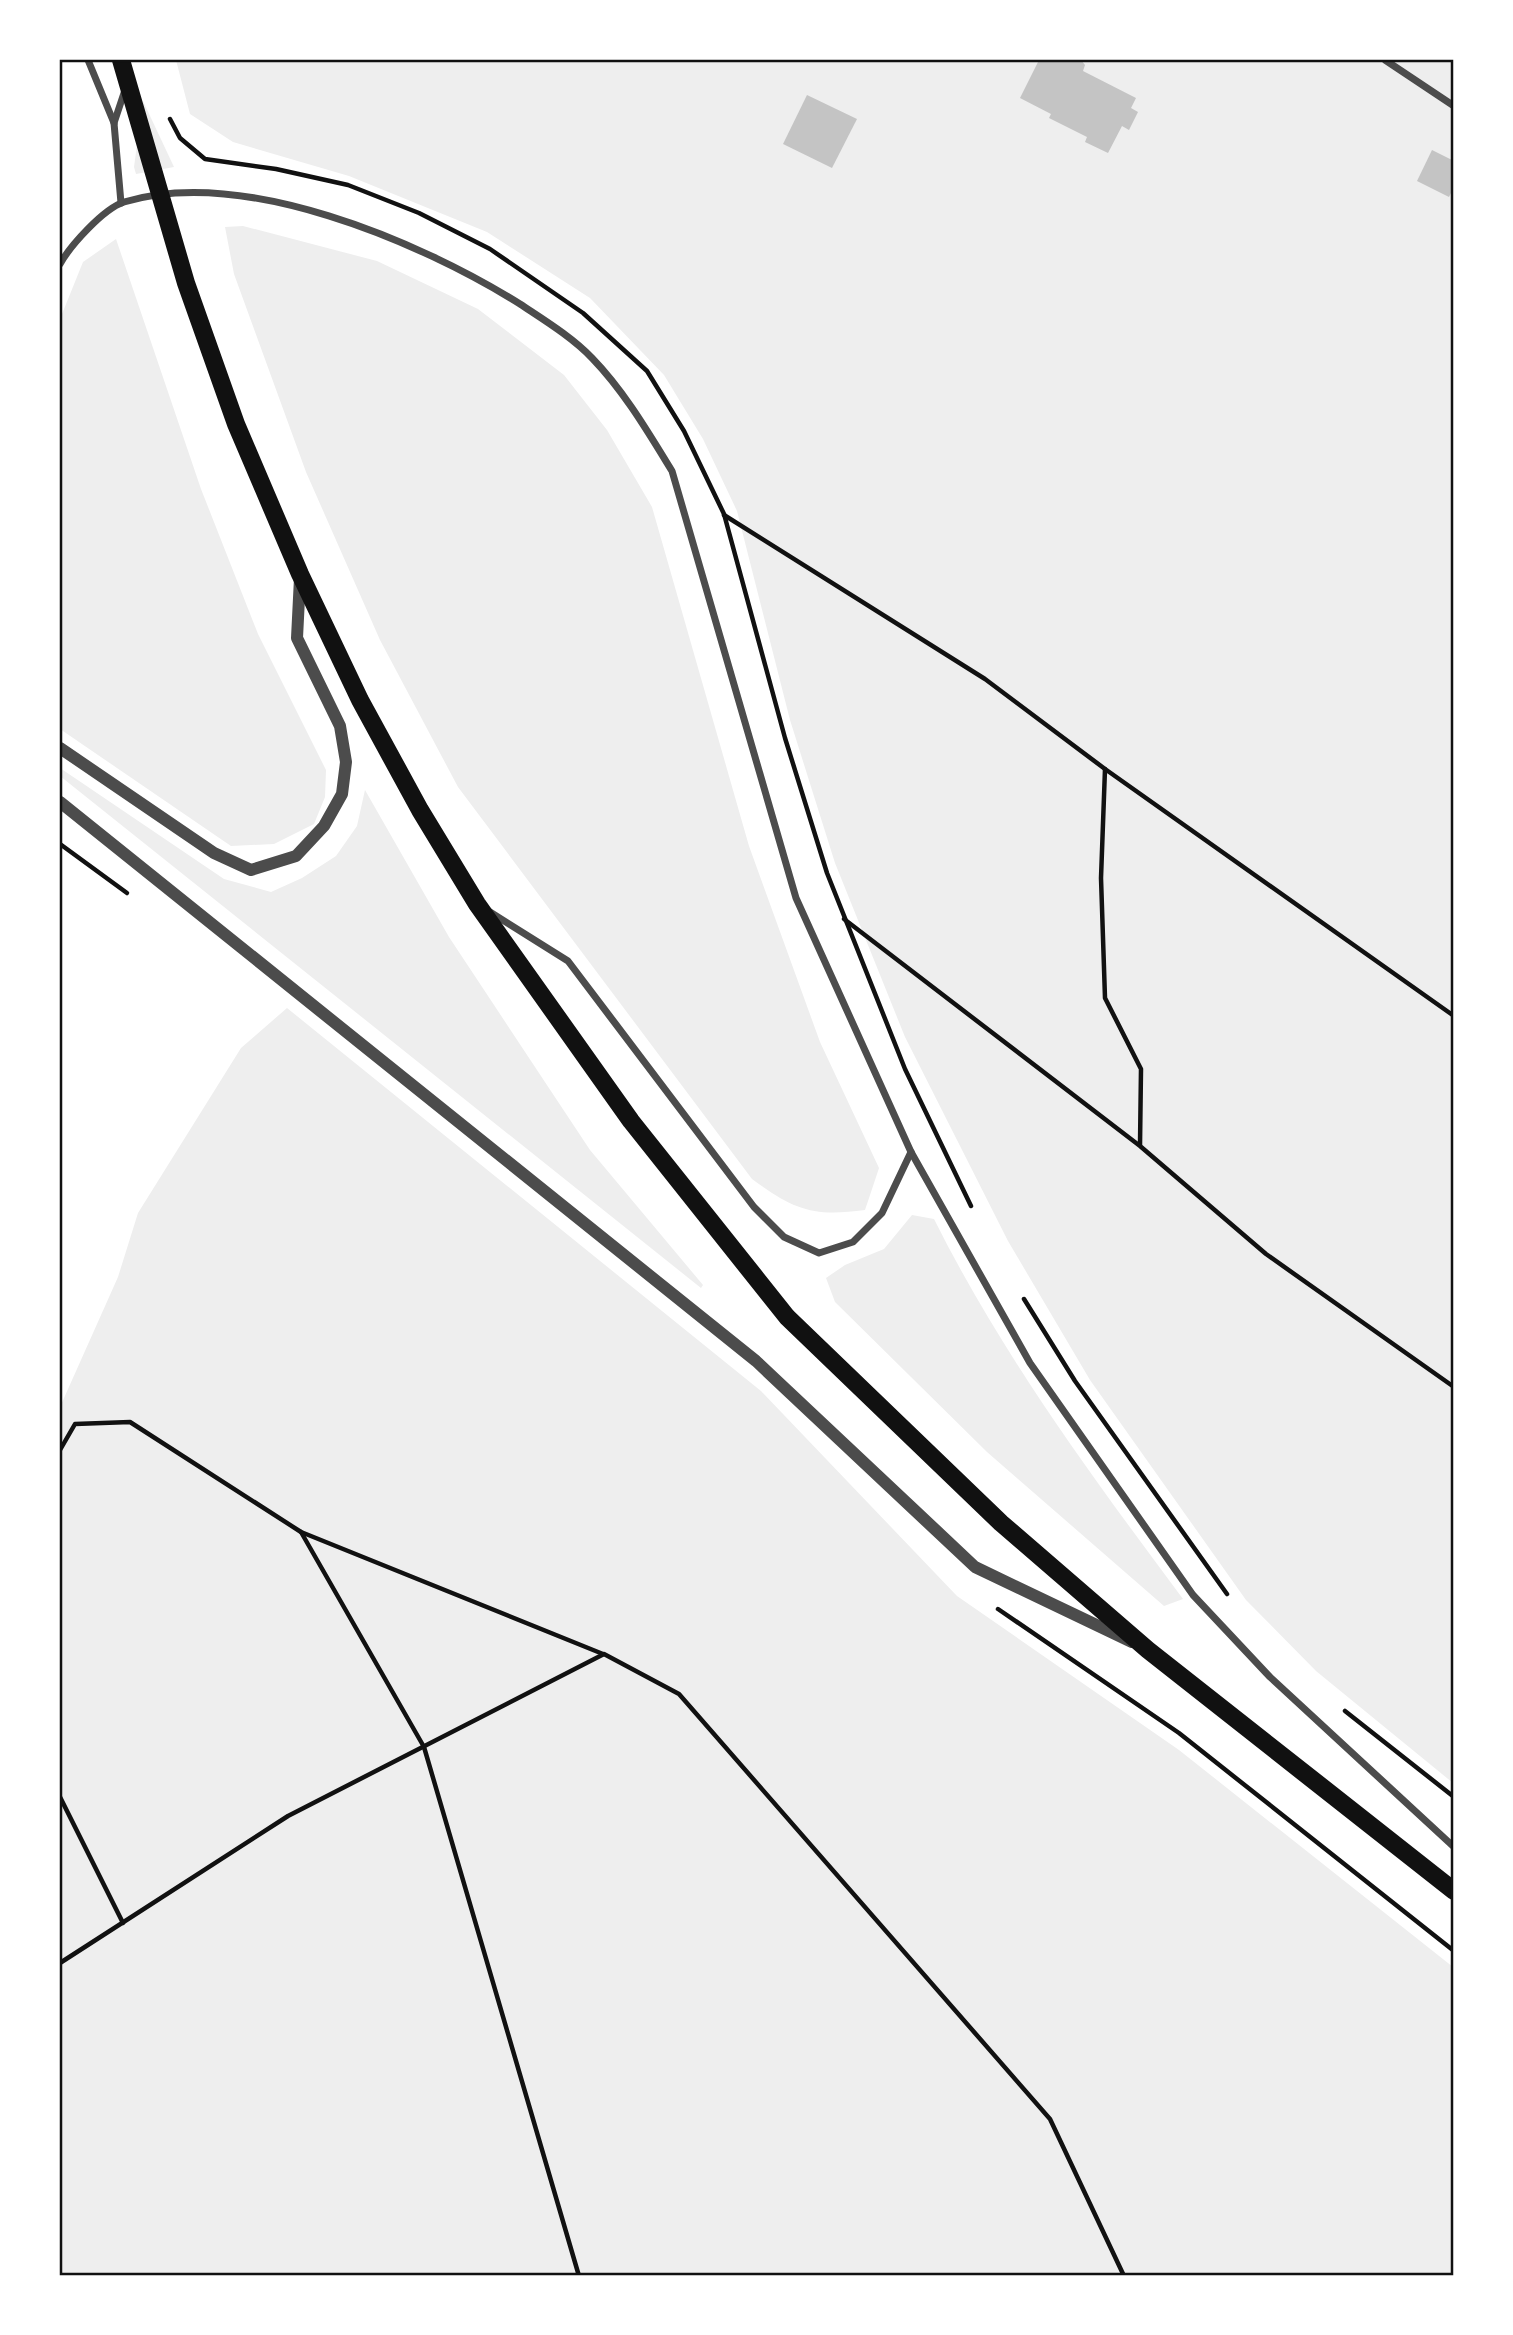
<svg xmlns="http://www.w3.org/2000/svg" width="1513" height="2335" font-family="Cabin,sans-serif">
  <style>
    .green { fill: #eee }
    .building { fill: #c4c4c4 }
    .lines { fill: none; stroke-linecap: round; stroke-linejoin: round }
    .path { stroke: #111; stroke-width: 4.5 }
    .minor { stroke: #4c4c4c; stroke-width: 7 }
    .tertiary { stroke: #4c4c4c; stroke-width: 12 }
    .primary { stroke: #111; stroke-width: 18 }
    .neatline { fill: none; stroke: #111; stroke-width: 2.5 }
  </style>
  <rect width="100%" height="100%" fill="#fff"/>
  <g class="green">
    <polygon points="176,60 1453,60 1453,1783 1316,1671 1246,1600 1090,1380 1008,1241 905,1037 835,863 790,720 737,511 703,439 664,375 590,298 487,232 349,176 233,142 190,114"/>
    <polygon points="143,101 174,167 136,174 134,167"/>
    <path d="M243 226 377 261 478 309 564 375 607 430 652 507 749 846 820 1042 879 1168 865 1210C813 1217 794 1210 752 1179L458 787 380 640 306 472 234 274 225 227Z"/>
    <polygon points="116,239 201,489 258,634 326,770 325,797 314,824 274,844 231,846 60,729 60,319 83,262"/>
    <polygon points="60,768 224,879 271,892 302,878 336,856 357,826 365,790 449,937 590,1150 703,1285 701,1288 60,776"/>
    <polygon points="287,1008 761,1391 957,1596 1179,1750 1453,1967 1453,2275 60,2276 60,1407 118,1277 138,1213 241,1048"/>
    <path d="M912 1215 934 1219C1002 1355 1093 1478 1183 1599L1164 1606 987 1452 835 1302 826 1278 845 1265 884 1249Z"/>
  </g>
  <g class="building">
    <polygon points="1039,60 1081,60 1085,65 1083,71 1136,98 1131,108 1138,112 1129,130 1122,126 1108,153 1085,142 1087,137 1049,118 1051,114 1020,98"/>
    <polygon points="807,95 857,119 832,168 783,144"/>
    <polygon points="1432,150 1454,161 1454,187 1449,197 1417,181"/>
  </g>
  <g class="lines">
    <g class="path">
      <polyline points="170,119 180,138 205,159 276,169 348,185 419,213 490,249 583,313 647,371 684,431 724,514 785,738 827,873 905,1069 971,1206"/>
      <polyline points="724,515 985,679 1105,769 1454,1016"/>
      <polyline points="1105,769 1101,878 1105,998 1141,1069 1140,1145"/>
      <polyline points="60,844 127,893"/>
      <polyline points="844,919 1140,1146 1266,1254 1454,1387"/>
      <polyline points="1024,1299 1075,1381 1227,1594"/>
      <polyline points="60,1450 75,1424 130,1422 301,1532 603,1654"/>
      <polyline points="301,1532 424,1747 579,2276"/>
      <polyline points="998,1609 1179,1733 1454,1951"/>
      <polyline points="1345,1711 1454,1797"/>
      <polyline points="60,1797 123,1923"/>
      <polyline points="60,1963 288,1816 604,1654 679,1694 1050,2119 1124,2276"/>
    </g>
    <g class="minor">
      <polyline points="88,60 114,123"/>
      <polyline points="1385,60 1454,106"/>
      <polyline points="121,203 114,123 125,90"/>
      <path d="M60 264C70 246 103 209 124 202 243 166 419 241 520 304 544 320 572 337 592 358 624 391 648 432 672 471L796 898 911 1152 1030 1363 1193 1595 1270 1677 1454 1847"/>
      <polyline points="490,912 568,961 754,1207 784,1237 819,1253 853,1242 882,1213 911,1152"/>
    </g>
    <g class="tertiary">
      <polyline points="60,748 214,853 251,870 296,856 324,826 342,794 346,762 340,726 297,638 300,578"/>
      <polyline points="60,802 756,1361 975,1567 1132,1642"/>
    </g>
    <polyline class="primary" points="121,60 186,283 236,424 300,574 360,700 420,810 477,904 631,1121 787,1317 1001,1523 1148,1650 1454,1891"/>
  </g>
  <rect width="1513" height="2335" fill="none" stroke="#ffffff" stroke-width="122"/>
  <rect x="61" y="61" width="1391" height="2213" class="neatline"/>
</svg>
